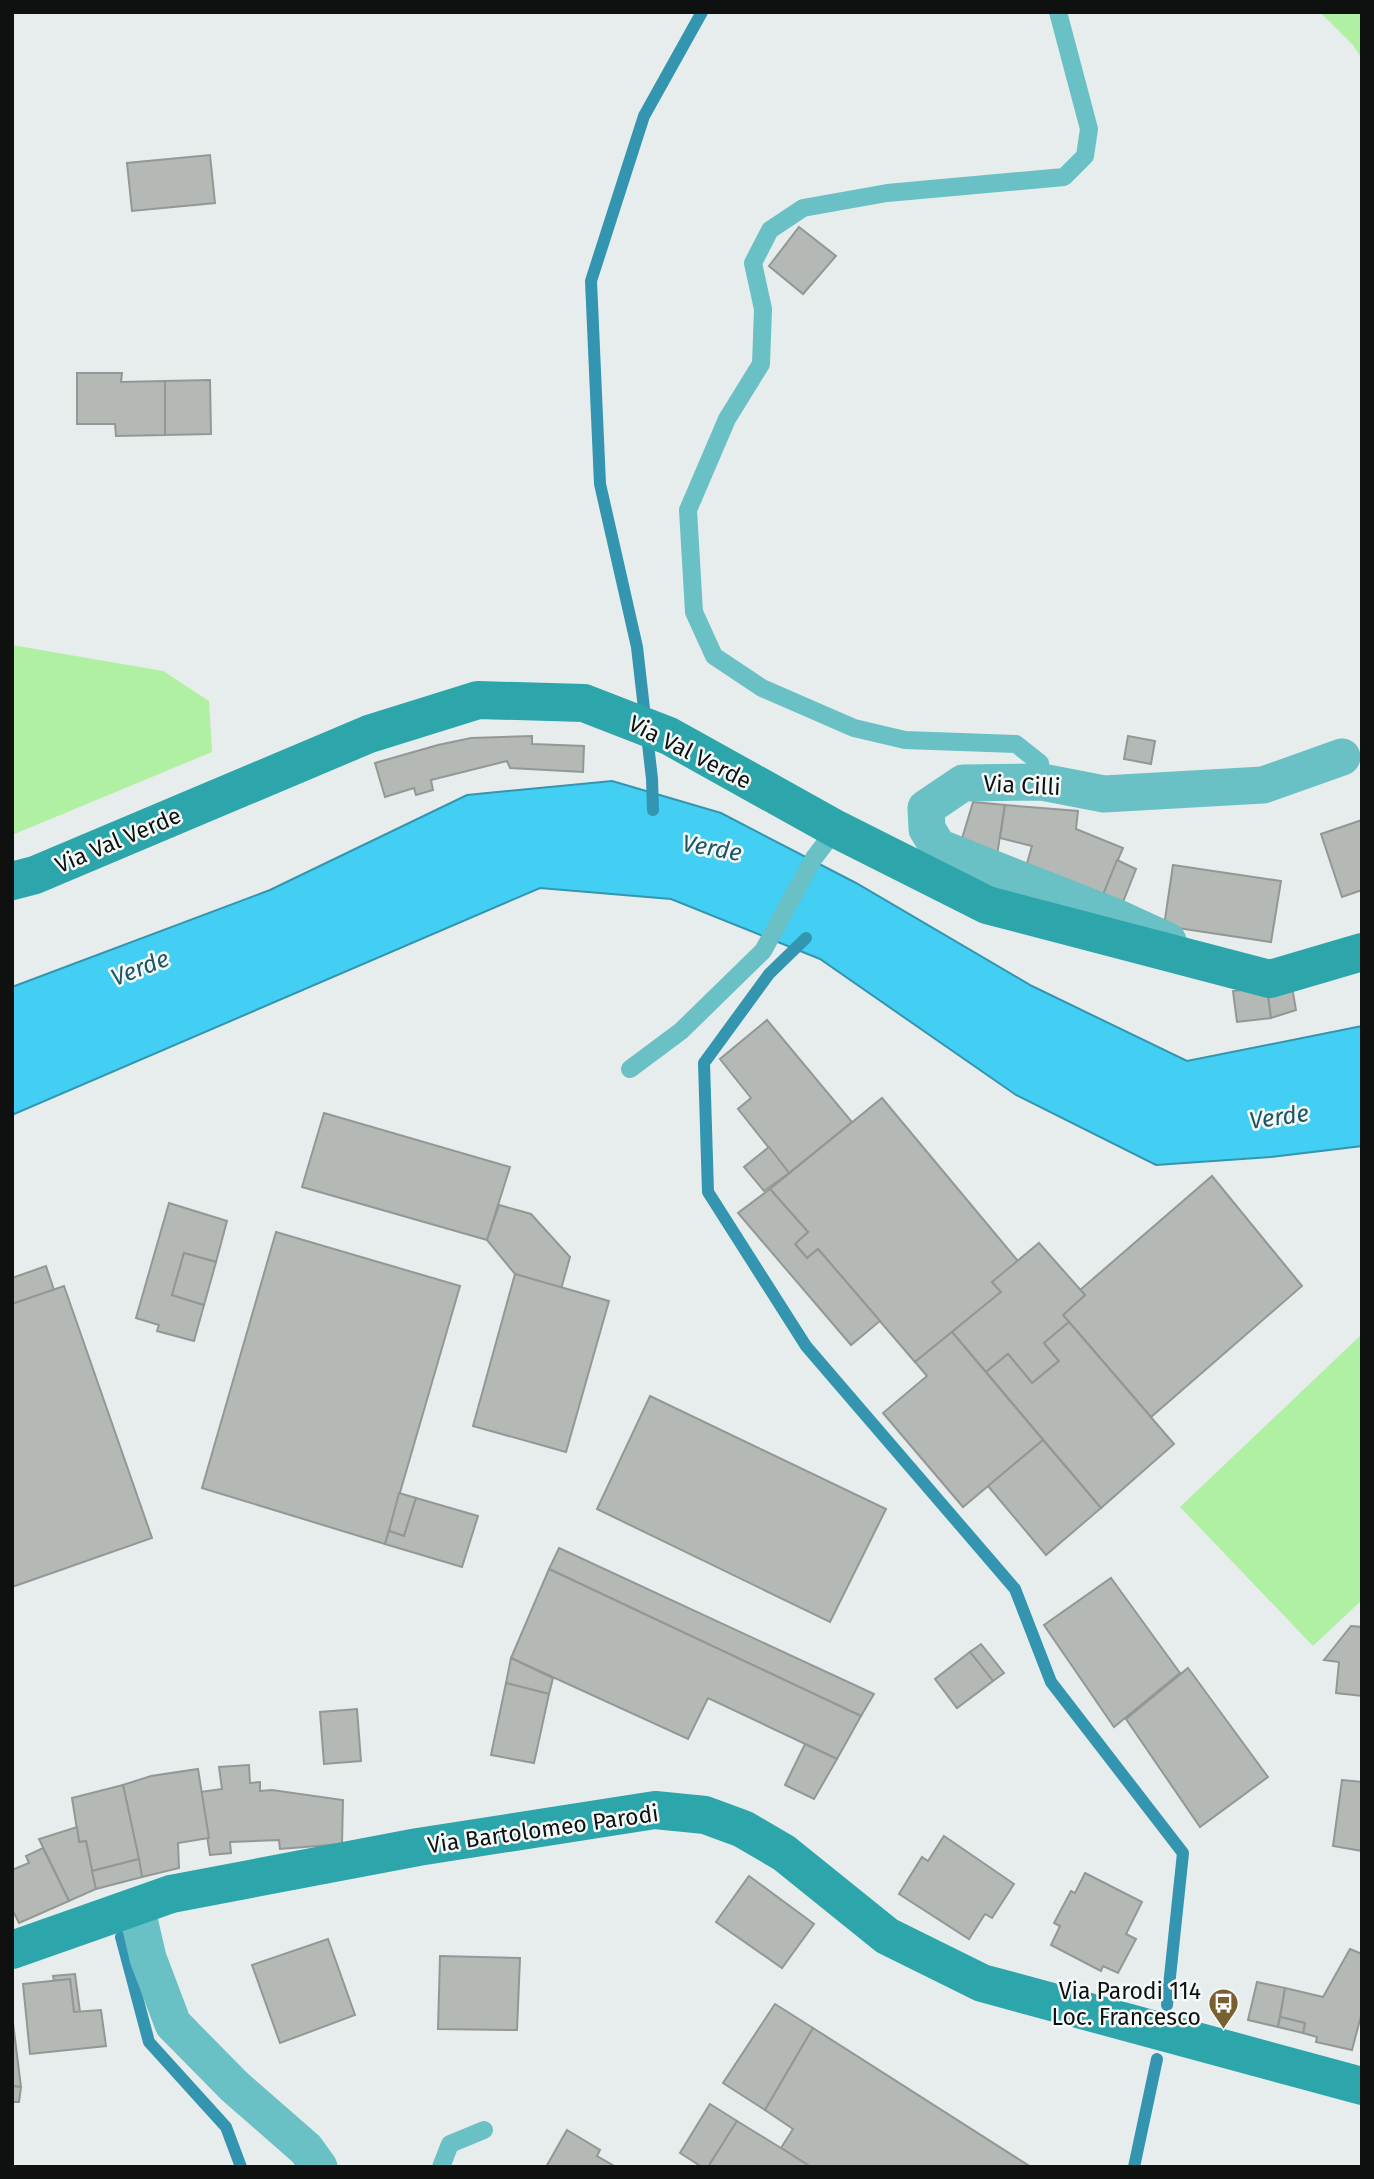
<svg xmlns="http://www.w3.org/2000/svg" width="1374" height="2179" font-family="'Fira Sans',sans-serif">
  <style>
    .green { fill: #b0f0a3 }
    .water { fill: #43cef4; stroke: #3395b0; stroke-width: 2 }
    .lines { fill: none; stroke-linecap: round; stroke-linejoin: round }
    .stream { stroke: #3395b0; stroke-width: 12 }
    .building { fill: #b4b9b6; stroke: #939795; stroke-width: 2 }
    .service { stroke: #69c0c5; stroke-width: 18 }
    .minor { stroke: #69c0c5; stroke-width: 37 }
    .secondary { stroke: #2ca5ab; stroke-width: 38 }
    .labels { text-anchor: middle; stroke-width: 5; stroke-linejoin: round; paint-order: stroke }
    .street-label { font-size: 23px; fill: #0f1111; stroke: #f4faf9 }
    .poi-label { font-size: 23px; fill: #0f1111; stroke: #f4faf9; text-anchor: end }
    .water-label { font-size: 24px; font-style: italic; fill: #1e5565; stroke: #f4faf9 }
  </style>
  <rect width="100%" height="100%" fill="#e7edec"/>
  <g class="green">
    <polygon points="1320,12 1362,12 1362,59 1353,45"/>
    <polygon points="12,645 163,671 209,701 212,752 12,835"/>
    <polygon points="1362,1334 1362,1600 1313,1646 1180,1507"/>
  </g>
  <polygon class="water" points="612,781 721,813 856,883 1032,986 1187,1061 1362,1026 1362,1146 1271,1157 1156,1165 1016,1095 820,959 671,899 540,888 12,1115 12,987 270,890 467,795"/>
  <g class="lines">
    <g class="stream">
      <polyline points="653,810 652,779 637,647 600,484 591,281 644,116 702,12"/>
      <polyline points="806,938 769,974 704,1063 708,1192 806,1346 1015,1589 1051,1682 1183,1853 1167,2005"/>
      <polyline points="121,1937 149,2042 226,2127 241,2167"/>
      <polyline points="1134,2167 1157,2059"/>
    </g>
  </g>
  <g class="building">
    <polygon points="210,155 215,203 132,211 127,163"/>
    <polygon points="799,227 836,256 803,294 769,266"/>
    <polygon points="77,373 122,373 121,382 165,381 165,435 116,436 115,424 77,424"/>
    <polygon points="210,380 211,434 165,435 165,381"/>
    <polygon points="532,736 532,744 584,746 583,772 510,768 507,761 431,780 433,790 416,795 414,788 385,797 375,763 438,745 471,738"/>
    <polygon points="1128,736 1155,741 1151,764 1124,759"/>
    <polygon points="973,802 1005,805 997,855 961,842"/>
    <polygon points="1005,805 1078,811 1076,829 1123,848 1103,895 1025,870 1032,846 1000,838"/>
    <polygon points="1362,820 1362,890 1342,897 1321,834"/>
    <polygon points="1117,860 1136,869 1123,902 1103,895"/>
    <polygon points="1173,865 1281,881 1271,942 1164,926"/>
    <polygon points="1267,987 1271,1018 1237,1022 1233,991"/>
    <polygon points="1267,987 1292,987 1296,1010 1271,1018"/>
    <polygon points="767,1020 852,1122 789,1173 738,1109 751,1098 720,1059"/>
    <polygon points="882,1098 1018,1261 992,1282 1001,1292 915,1362 818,1249 807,1258 795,1244 808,1232 770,1189"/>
    <polygon points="324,1113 510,1167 487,1240 302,1187"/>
    <polygon points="769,1147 789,1173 764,1191 744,1167"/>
    <polygon points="1212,1176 1302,1286 1151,1417 1063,1315 1085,1295 1080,1290"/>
    <polygon points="770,1189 808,1232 795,1244 807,1258 818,1249 880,1321 851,1345 738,1213"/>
    <polygon points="169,1203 227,1221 216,1262 184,1253 172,1295 204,1305 194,1341 157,1331 159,1325 136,1318"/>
    <polygon points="499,1205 531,1214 570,1257 561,1289 515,1274 487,1240"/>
    <polygon points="276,1232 460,1286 385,1544 202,1488"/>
    <polygon points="1039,1243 1085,1295 1063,1315 1069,1322 1044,1343 1059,1361 1032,1383 1008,1354 986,1372 952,1332 1001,1292 992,1282"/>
    <polygon points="184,1253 216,1262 204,1305 172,1295"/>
    <polygon points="46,1266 54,1290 12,1304 12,1278"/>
    <polygon points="515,1274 609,1301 566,1452 473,1426"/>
    <polygon points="64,1286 152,1538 12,1587 12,1304"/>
    <polygon points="1069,1322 1174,1444 1101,1508 986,1372 1008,1354 1032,1383 1059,1361 1044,1343"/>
    <polygon points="952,1332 1043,1440 963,1507 883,1413 927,1376 915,1362"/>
    <polygon points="650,1396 886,1509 830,1622 597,1509"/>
    <polygon points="1043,1440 1101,1508 1046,1555 988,1486"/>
    <polygon points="399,1493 416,1498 404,1536 389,1531"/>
    <polygon points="416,1498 478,1516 462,1567 385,1544 389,1531 404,1536"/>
    <polygon points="559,1548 874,1694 861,1716 549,1569"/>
    <polygon points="549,1569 861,1716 837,1759 708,1698 688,1739 511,1658"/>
    <polygon points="1111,1578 1180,1673 1114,1727 1044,1625"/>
    <polygon points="1351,1626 1362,1627 1362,1696 1336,1693 1339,1662 1324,1660"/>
    <polygon points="981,1644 1004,1673 993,1681 970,1652"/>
    <polygon points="970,1652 993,1681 957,1708 935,1679"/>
    <polygon points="511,1658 553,1678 549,1694 506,1683"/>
    <polygon points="1188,1668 1268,1777 1200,1827 1126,1719"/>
    <polygon points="506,1683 549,1694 534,1763 491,1755"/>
    <polygon points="357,1709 361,1761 324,1764 320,1712"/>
    <polygon points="805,1744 837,1759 814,1799 785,1785"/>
    <polygon points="249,1765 250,1783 260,1782 260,1791 272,1790 343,1800 342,1844 280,1849 279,1840 230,1842 231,1853 210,1855 200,1792 222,1789 219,1767"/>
    <polygon points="198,1769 209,1838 178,1843 179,1868 142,1877 123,1785 151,1776"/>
    <polygon points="1342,1780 1362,1782 1362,1851 1333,1846"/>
    <polygon points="123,1785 139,1859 92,1871 86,1841 79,1842 72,1798"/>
    <polygon points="77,1827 79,1842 86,1841 96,1889 69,1901 39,1839"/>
    <polygon points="944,1836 1014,1884 992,1918 985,1914 969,1939 899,1894 922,1857 928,1861"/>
    <polygon points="43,1848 69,1901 19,1923 12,1909 12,1870 29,1863 26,1856"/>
    <polygon points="139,1859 142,1877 96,1889 92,1871"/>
    <polygon points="1085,1873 1142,1902 1126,1934 1136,1939 1118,1973 1103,1966 1101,1971 1051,1945 1060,1926 1054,1923 1071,1891 1075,1893"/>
    <polygon points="749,1876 814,1924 782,1968 716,1922"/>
    <polygon points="328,1939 355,2015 280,2043 252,1965"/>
    <polygon points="1350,1949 1362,1954 1362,2012 1352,2050 1316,2042 1317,2037 1303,2033 1305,2023 1280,2017 1285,1988 1323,1997"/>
    <polygon points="440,1956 520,1958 517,2030 438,2029"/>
    <polygon points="75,1974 80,2012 74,2012 70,1979 54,1981 53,1976"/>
    <polygon points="70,1979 74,2012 101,2010 106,2046 30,2054 23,1984"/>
    <polygon points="1257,1982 1285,1988 1278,2027 1248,2020"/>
    <polygon points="775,2004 813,2028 765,2110 723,2083"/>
    <polygon points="1280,2017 1305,2023 1303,2033 1278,2027"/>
    <polygon points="12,2023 13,2023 21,2087 12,2086"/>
    <polygon points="813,2028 1031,2167 811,2167 781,2148 793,2129 765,2110"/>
    <polygon points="12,2086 21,2087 19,2102 12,2102"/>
    <polygon points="710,2104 737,2121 708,2167 702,2167 680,2153"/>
    <polygon points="737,2121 781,2148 811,2167 708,2167"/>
    <polygon points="567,2130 600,2150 597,2156 616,2167 546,2167"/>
  </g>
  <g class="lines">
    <g class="service">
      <polyline points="1042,782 1040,763 1016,744 905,740 854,728 762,688 714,656 694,612 688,510 727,419 761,364 763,309 753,263 770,230 803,208 887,193 1064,177 1085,156 1089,129 1058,12"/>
      <polyline points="630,1069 681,1031 763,951 814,858 836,829"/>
      <polyline points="441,2167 450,2144 484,2130"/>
    </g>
    <g class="minor">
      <polyline points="1168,941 1118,918 938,847 927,829 926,808 963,783 1042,782 1104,794 1263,785 1342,757"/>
      <polyline points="136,1906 148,1958 173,2024 234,2086 306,2149 319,2167"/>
    </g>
    <g class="secondary">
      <polyline points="12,881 35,875 369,734 478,700 584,703 669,736 836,829 987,905 1270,979 1362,952"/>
      <polyline points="12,1950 171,1894 418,1847 655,1810 705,1815 743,1829 784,1853 887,1936 982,1983 1362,2086"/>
    </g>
  </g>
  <defs>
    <symbol id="bus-pin" viewBox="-11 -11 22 30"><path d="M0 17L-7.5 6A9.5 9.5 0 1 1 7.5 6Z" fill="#796031" stroke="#f4faf9"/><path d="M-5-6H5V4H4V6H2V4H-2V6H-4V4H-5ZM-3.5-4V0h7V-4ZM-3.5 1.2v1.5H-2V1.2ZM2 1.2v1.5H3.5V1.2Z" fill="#fff"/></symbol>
  </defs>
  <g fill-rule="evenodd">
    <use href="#bus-pin" x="1206" y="1986" width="35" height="47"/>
  </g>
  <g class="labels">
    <g class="street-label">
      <text transform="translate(690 752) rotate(27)" y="8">Via Val Verde</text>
      <text transform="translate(1022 785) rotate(3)" y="8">Via Cilli</text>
      <text transform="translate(118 840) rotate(-23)" y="8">Via Val Verde</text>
      <text transform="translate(543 1829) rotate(-8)" y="8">Via Bartolomeo Parodi</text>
    </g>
    <g class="poi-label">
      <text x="1201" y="1999">Via Parodi 114<tspan x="1201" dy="26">Loc. Francesco</tspan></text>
    </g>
    <g class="water-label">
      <text transform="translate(712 848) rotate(10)" y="8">Verde</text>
      <text transform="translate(140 968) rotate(-21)" y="8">Verde</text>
      <text transform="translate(1279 1117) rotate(-8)" y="8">Verde</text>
    </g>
  </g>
  <rect width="1374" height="2179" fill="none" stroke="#0f1111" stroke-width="28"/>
</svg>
